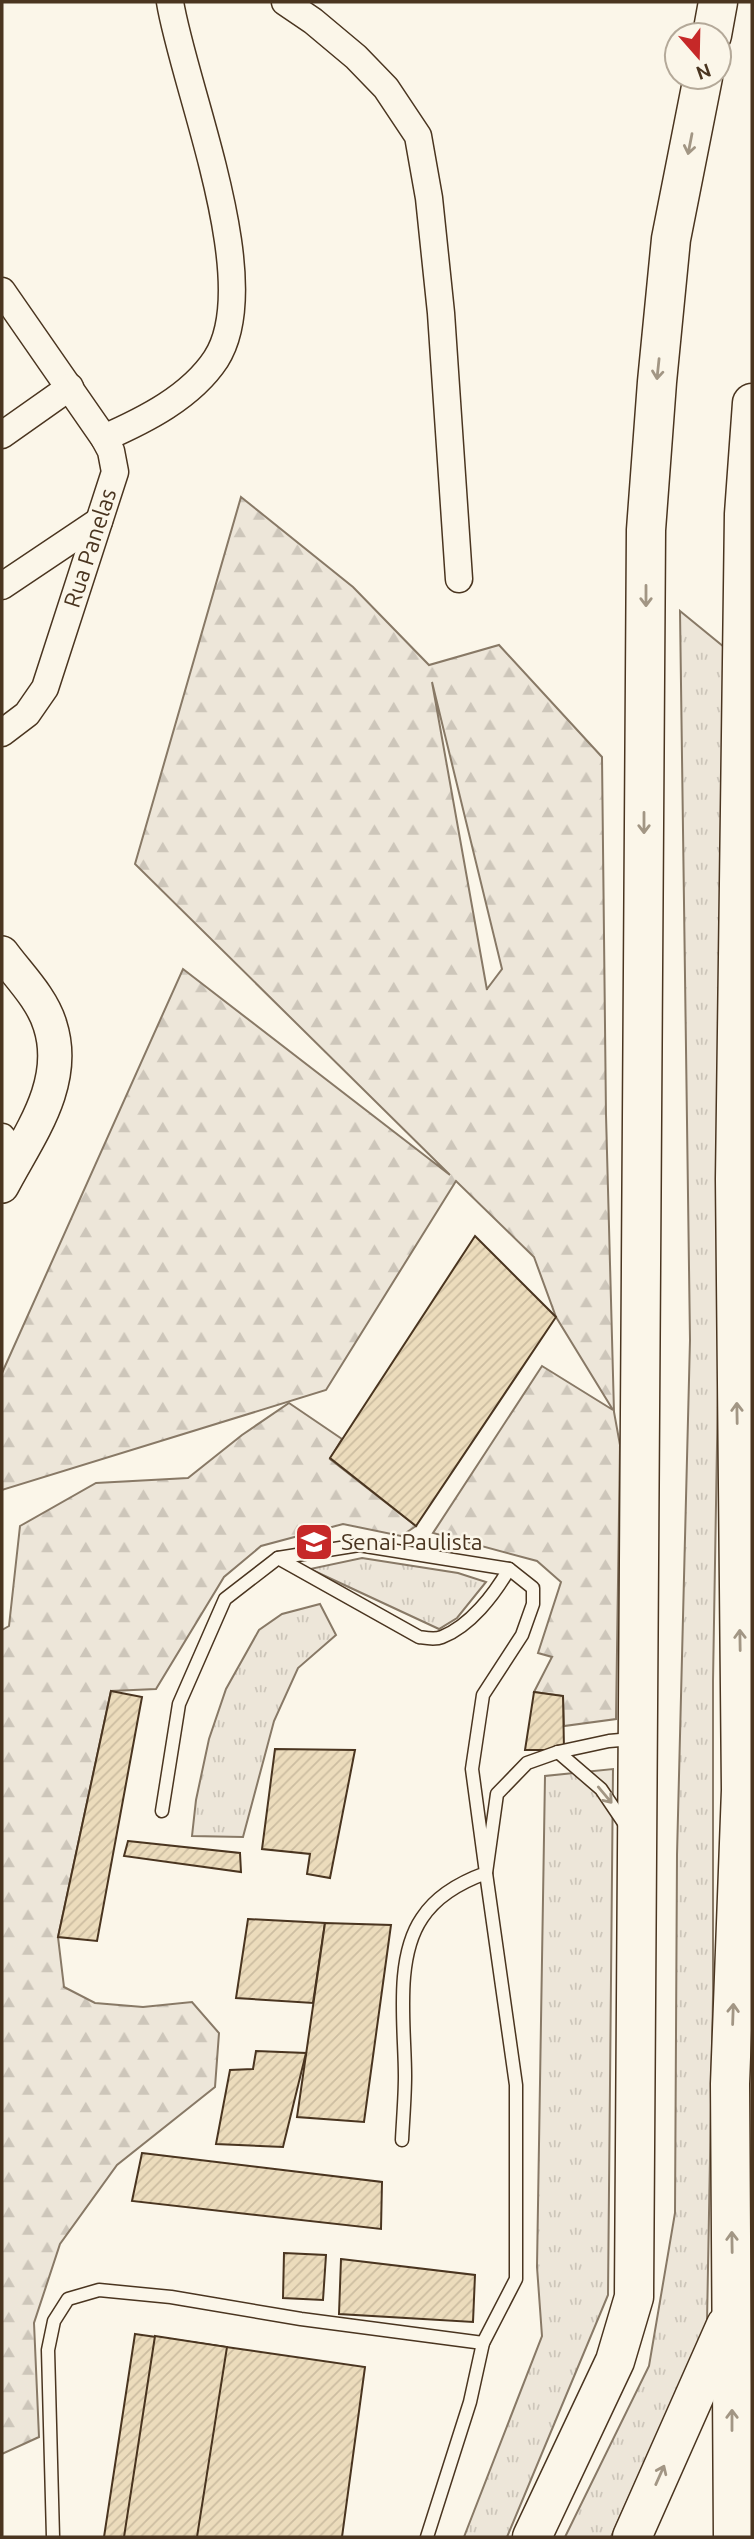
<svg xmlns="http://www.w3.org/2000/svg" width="754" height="2539" font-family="Ubuntu,sans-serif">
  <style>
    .grass { fill: url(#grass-tufts); stroke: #887966; stroke-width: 2 }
    .forest { fill: url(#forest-firs); stroke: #887966; stroke-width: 2; fill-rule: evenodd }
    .building { fill: url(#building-hatch); stroke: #4a3520; stroke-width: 2 }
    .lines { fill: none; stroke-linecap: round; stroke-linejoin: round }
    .service-casing { stroke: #4a3520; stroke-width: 15 }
    .minor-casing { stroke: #4a3520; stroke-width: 29 }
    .tertiary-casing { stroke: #4a3520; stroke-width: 36 }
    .trunk-casing { stroke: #4a3520; stroke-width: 41 }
    .service { stroke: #fbf6e9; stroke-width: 12 }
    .minor { stroke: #fbf6e9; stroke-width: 26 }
    .tertiary { stroke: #fbf6e9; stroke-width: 33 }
    .trunk { stroke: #fbf6e9; stroke-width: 38 }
    .oneway { stroke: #a29684 }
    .labels { text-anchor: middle; stroke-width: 5; stroke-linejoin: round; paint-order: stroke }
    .street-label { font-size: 23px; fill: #4a3520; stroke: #fbf6e9 }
    .poi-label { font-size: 23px; fill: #4a3520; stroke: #fbf6e9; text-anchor: start }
  </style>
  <defs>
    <pattern id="grass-tufts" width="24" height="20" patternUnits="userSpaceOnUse" patternTransform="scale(1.75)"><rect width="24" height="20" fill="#ede6d9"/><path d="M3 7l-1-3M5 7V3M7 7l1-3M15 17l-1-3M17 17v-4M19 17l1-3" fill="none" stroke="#cdc6ba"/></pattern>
    <pattern id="forest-firs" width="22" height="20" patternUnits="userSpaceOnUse" patternTransform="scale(1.75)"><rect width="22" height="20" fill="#ede6d9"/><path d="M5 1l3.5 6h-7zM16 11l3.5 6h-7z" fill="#cdc6ba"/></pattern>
    <pattern id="building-hatch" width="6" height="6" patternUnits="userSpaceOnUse" patternTransform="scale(1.75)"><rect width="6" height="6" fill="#ecdcbc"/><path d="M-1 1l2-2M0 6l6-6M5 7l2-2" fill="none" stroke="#ccbda1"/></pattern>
  </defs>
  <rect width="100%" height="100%" fill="#fbf6e9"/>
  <g class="grass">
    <polygon points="680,611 724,647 721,1211 713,1681 713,1996 707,2323 611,2537 565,2537 649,2366 675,2213 677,1855 690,1340"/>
    <polygon points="362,1558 458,1573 486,1582 457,1618 439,1629 310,1569"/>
    <polygon points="320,1604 336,1635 298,1668 274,1721 243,1837 192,1836 196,1800 209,1739 226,1689 259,1630 282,1614"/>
    <polygon points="613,1769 608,2295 507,2537 464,2537 542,2336 537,2267 545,1776"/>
  </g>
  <g class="forest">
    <path d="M241 497 353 587 429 665 499 645 602 757 606 1115 614 1412 620 1445 616 1719 564 1726 563 1696 534 1692 552 1657 538 1653 561 1582 537 1561 433 1533 542 1366 613 1410 556 1317 534 1257 456 1181 326 1390 2 1490V1373L183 969 450 1175 135 864ZM432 682 502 969 487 989V990Z"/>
    <polygon points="289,1403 342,1439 330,1459 416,1526 401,1536 343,1524 261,1546 224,1577 156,1689 111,1691 58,1937 64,1987 95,2003 143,2007 192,2002 219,2033 215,2087 117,2165 60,2244 34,2323 39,2437 2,2454 2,1630 9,1626 20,1526 96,1483 188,1478 242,1435"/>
  </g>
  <g class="building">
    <polygon points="475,1236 556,1317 416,1526 330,1458"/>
    <polygon points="111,1691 142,1697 97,1941 58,1937"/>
    <polygon points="534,1692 563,1696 564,1750 525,1750"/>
    <polygon points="275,1749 355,1750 330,1878 307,1874 310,1854 262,1849"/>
    <polygon points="128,1841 240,1853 241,1872 124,1856"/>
    <polygon points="248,1919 325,1923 313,2003 236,1998"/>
    <polygon points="325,1923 391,1925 364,2122 297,2117"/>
    <polygon points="256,2051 306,2053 283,2147 216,2144 230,2070 253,2069"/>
    <polygon points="142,2153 382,2182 381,2229 132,2201"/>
    <polygon points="284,2253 326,2255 323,2300 283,2298"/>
    <polygon points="341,2259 475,2275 473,2322 339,2314"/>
    <polygon points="135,2334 365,2367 342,2537 104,2537"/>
    <polygon points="155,2336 227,2347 197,2537 124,2537"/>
  </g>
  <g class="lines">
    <defs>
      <g id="service">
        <path d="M278 1558 419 1637C426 1638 435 1640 442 1637 470 1626 494 1595 509 1569"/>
        <polyline points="558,1752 601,1789 626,1826"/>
        <path d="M162 1811 179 1704 225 1599 278 1558 359 1545 509 1569 533 1588V1604L522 1635 483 1695 472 1769 486 1873C461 1882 437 1895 422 1918 394 1959 405 2028 405 2076 405 2097 403 2119 402 2140"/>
        <polyline points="53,2537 48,2350 54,2321 68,2299 99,2290 171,2297 301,2319 483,2343"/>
        <polyline points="427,2537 470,2402 483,2343 516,2279 516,2085 486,1873 497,1794 527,1763 558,1752 609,1741 632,1739"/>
      </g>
      <g id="minor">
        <polyline points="285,2 313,21 356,57 386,88 418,136 429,198 441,313 459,579"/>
        <polyline points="2,291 104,438 111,451 115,472 45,688 27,714 2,733"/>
        <polyline points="2,435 70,387"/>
        <path d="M104 438C145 420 191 397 216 359 266 282 184 88 170 2"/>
        <polyline points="2,586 99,521"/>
        <polyline points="2,1137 18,1156"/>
      </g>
      <path id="tertiary" d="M2 953C18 975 42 998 50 1025 69 1084 28 1136 2 1186"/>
      <g id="trunk">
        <polyline points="712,35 718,2"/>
        <polyline points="532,2537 615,2361 634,2297 646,530 657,382 671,239 703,77"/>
        <polyline points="632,2537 726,2325"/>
        <polyline points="733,2537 730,2084 741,1790 735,1179 744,514 752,403"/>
      </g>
    </defs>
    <use href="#service" class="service-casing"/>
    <use href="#minor" class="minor-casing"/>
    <use href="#tertiary" class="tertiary-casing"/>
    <use href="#trunk" class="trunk-casing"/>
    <use href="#service" class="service"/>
    <use href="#minor" class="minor"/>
    <use href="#tertiary" class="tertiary"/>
    <use href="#trunk" class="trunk"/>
  </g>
  <defs><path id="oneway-shaft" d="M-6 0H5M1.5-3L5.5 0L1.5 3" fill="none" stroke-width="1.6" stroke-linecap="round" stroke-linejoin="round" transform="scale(1.75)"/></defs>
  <g class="oneway">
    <use href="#oneway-shaft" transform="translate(690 144) rotate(101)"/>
    <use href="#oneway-shaft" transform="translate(658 369) rotate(96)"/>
    <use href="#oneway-shaft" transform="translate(646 596) rotate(90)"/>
    <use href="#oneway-shaft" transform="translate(644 823) rotate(90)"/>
    <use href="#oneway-shaft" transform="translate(737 1413) rotate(-91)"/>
    <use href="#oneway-shaft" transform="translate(740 1640) rotate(-91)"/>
    <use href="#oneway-shaft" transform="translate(605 1795) rotate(50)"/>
    <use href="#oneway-shaft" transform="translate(733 2014) rotate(-88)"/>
    <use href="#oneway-shaft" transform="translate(732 2242) rotate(-91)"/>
    <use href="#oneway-shaft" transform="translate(732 2420) rotate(-90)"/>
    <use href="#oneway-shaft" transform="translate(660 2475) rotate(-66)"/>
  </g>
  <defs>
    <symbol id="university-square" viewBox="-11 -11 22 22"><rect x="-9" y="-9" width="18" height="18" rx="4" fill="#c62828" stroke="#fbf6e9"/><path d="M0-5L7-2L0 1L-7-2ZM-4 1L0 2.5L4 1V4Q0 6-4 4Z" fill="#fff"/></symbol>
  </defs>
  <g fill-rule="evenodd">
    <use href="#university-square" x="292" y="1520" width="44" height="44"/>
  </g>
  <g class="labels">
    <g class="street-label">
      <text transform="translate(90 548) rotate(-72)" y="8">Rua Panelas</text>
    </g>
    <g class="poi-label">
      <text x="341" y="1550">Senai Paulista</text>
    </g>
  </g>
  <rect width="754" height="2539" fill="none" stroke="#4a3520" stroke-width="7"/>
  <g transform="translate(698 56) rotate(160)"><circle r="33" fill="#fbf6e9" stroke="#b4a999" stroke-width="2"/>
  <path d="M0-5L12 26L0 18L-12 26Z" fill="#c62828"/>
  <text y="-10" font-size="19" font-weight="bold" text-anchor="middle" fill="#4a3520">N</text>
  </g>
</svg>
